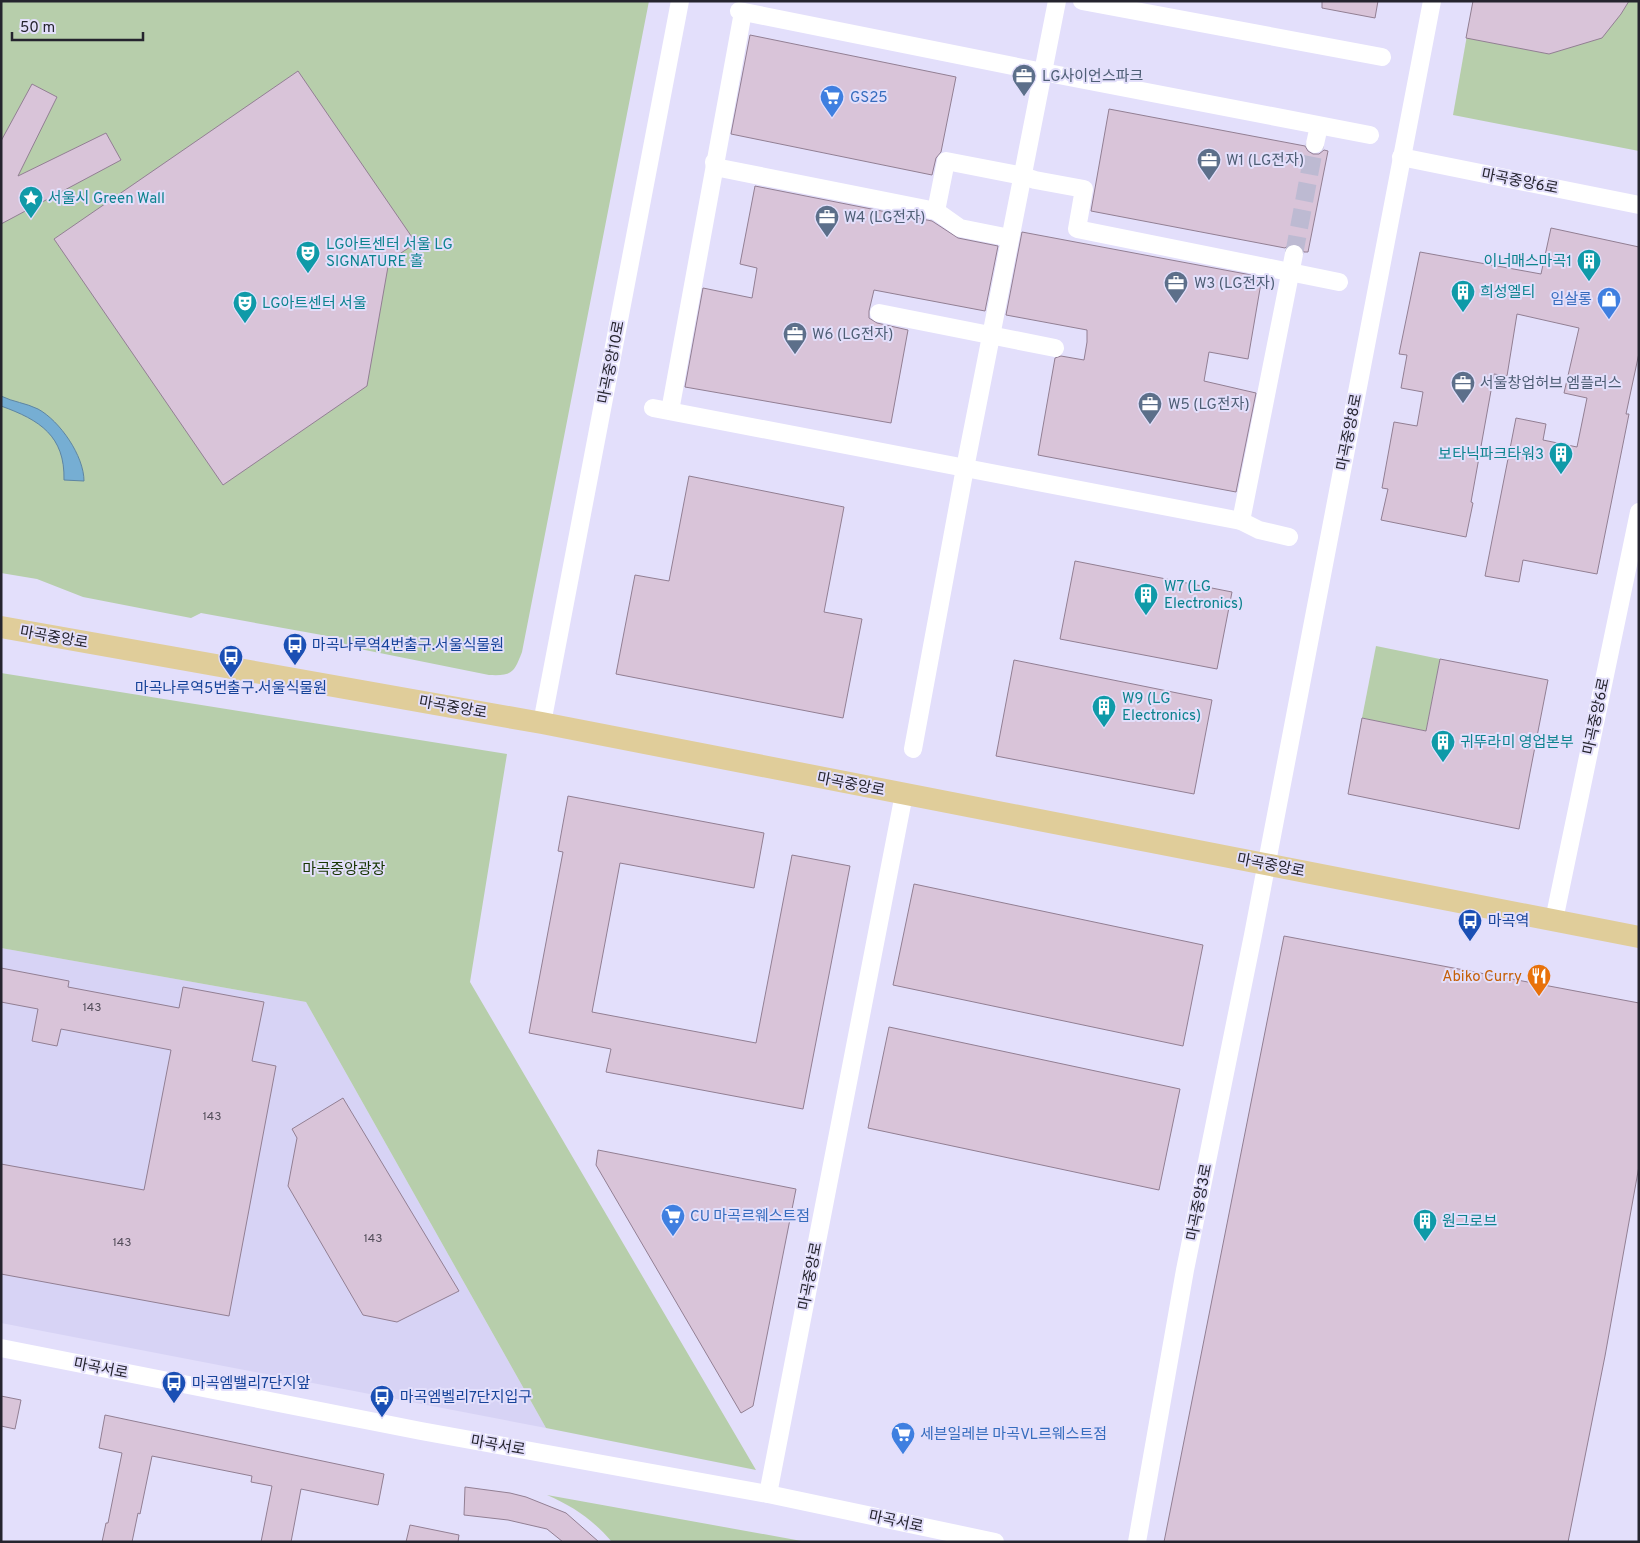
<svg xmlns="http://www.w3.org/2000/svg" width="1640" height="1543" font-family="Overpass,'Noto Sans KR',sans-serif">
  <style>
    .built { fill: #d7d3f5 }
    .green { fill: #b7ceab }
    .water { fill: #76aed3; stroke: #5e85a2 }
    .building { fill: #d9c4d9; stroke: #927f93 }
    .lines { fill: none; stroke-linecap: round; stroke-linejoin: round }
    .minor-tunnel { stroke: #bdbad2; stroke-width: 18; stroke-dasharray: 18 9; stroke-linecap: butt }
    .minor { stroke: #fff; stroke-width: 18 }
    .major { stroke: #e0cd9a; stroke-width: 22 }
    .labels { text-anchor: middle; stroke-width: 4; stroke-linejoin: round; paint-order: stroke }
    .number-label { font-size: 12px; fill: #524c59 }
    .service-label { font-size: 15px; fill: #4e5e75; stroke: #e3dffb; text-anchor: start }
    .shop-label { font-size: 15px; fill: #366cbe; stroke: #e3dffb; text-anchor: start }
    .street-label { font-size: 15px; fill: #25242e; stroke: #e3dffb }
    .culture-label { font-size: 15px; fill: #0d838f; stroke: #e3dffb; text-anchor: start }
    .transit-label { font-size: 15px; fill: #164399; stroke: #e3dffb; text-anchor: start }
    .park-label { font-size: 15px; fill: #163500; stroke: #e3dffb }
    .food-label { font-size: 15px; fill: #c56008; stroke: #e3dffb; text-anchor: end }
  </style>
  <rect width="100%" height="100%" fill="#e3dffb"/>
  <polygon class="built" points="1,948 306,1002 546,1428 1,1323"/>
  <g class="green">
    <path d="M1 1H649L522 652C514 673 512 676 489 675L350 647 333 637 201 613 191 618 83 597 37 579 1 573Z"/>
    <polygon points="1473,1 1639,1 1639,151 1453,115"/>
    <polygon points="1376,646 1440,659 1426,731 1362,718"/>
    <polygon points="1,673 507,754 470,982 756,1470 546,1428 306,1002 1,948"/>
    <path d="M547 1495 807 1542H612C592 1519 574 1507 547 1495Z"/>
  </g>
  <path class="water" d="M1 396C13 402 26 403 38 409 60 421 84 456 84 481L64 480C65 436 40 420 1 406Z"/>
  <g class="building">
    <polygon points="1322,1 1378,1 1375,18 1322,8"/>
    <polygon points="1473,1 1629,1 1621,14 1602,38 1549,54 1466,38"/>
    <polygon points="750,35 956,77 941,152 936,158 932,175 731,134"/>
    <polygon points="298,71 416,243 389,261 367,386 223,485 54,239"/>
    <polygon points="32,84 57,97 18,176 106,133 121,160 1,224 1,141"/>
    <polygon points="1109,109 1305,146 1308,151 1313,154 1319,154 1324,150 1328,151 1308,252 1304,252 1301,246 1296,244 1290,244 1285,248 1091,211"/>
    <polygon points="755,186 932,221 958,238 998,246 985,311 874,290 869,311 869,318 877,323 908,330 891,423 685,387 703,288 752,298 757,268 740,264"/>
    <polygon points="1551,228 1639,247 1639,353 1626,414 1629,414 1597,574 1523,560 1519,582 1485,576 1516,418 1546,424 1543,440 1577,447 1587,398 1564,393 1579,328 1517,314 1507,376 1494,374 1471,502 1473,503 1466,537 1381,520 1388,489 1382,488 1394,422 1417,426 1423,392 1401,388 1407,355 1399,354 1420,252 1541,274"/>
    <polygon points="1022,232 1262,277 1248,359 1209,352 1204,381 1256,393 1236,492 1038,455 1055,358 1061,356 1084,360 1087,342 1087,330 1006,315"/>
    <polygon points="689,476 844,507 824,612 862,619 843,718 616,674 635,575 669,581"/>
    <polygon points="1075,561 1232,592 1217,669 1060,639"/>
    <polygon points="1440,659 1548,680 1519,829 1348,794 1362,718 1426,731"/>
    <polygon points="1014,660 1212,700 1194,794 996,756"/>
    <polygon points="568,796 764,833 754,888 620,863 592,1012 756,1043 792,855 850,866 803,1109 606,1072 611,1049 529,1033 563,852 558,851"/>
    <polygon points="914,884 1203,945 1183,1046 893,985"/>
    <polygon points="1284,936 1639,1003 1639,1166 1605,1356 1568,1542 1164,1542"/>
    <polygon points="1,968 69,981 68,987 179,1008 183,987 264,1002 252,1061 276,1066 229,1316 1,1274 1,1164 144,1190 171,1050 61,1029 57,1046 32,1041 38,1009 1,1002"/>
    <polygon points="889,1027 1180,1089 1159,1190 868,1128"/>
    <polygon points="343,1098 459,1291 397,1322 363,1315 288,1186 297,1138 292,1129"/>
    <polygon points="598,1150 796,1189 753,1406 741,1413 596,1165"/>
    <polygon points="1,1396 21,1400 15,1429 1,1426"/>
    <polygon points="105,1415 384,1474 378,1505 301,1489 291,1542 261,1542 272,1486 251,1482 252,1476 152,1456 140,1514 138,1513 132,1542 102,1542 106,1523 108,1523 122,1453 99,1448"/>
    <polygon points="465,1487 510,1493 526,1497 566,1513 599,1542 563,1542 547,1529 508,1520 464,1515"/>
    <polygon points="410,1525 459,1535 458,1542 406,1542"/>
  </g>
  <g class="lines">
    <polyline class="minor-tunnel" points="1294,254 1315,144"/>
    <g class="minor">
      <polyline points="1082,1 1382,57"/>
      <polyline points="739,11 1043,72 1370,135"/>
      <polyline points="1315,144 1319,126"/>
      <polyline points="1401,157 1639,205"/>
      <polyline points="714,162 715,167 936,211 946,161 1023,176 1035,180 1084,189 1077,229 1339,282"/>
      <polyline points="936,211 960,228 1010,238"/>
      <polyline points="879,313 1055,348"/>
      <polyline points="653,408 1241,521 1259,530 1289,537"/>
      <polyline points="670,411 743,12"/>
      <polyline points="1241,521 1294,254"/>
      <polyline points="542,723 680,1"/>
      <polyline points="913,749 965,468 1057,1"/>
      <polyline points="1554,920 1639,512"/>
      <polyline points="1,1348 421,1431 768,1494 995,1542"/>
      <polyline points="768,1494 904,794"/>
      <polyline points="1137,1542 1185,1270 1253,935 1432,1"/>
    </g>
    <polyline class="major" points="1,627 542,723 1639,937"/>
  </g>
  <defs>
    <symbol id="office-pin" viewBox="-11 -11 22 30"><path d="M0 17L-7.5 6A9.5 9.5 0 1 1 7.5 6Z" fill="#5c6f8a" stroke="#e3dffb"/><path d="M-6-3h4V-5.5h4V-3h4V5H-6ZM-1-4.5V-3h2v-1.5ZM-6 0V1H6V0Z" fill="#fff"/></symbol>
    <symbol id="supermarket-pin" viewBox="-11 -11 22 30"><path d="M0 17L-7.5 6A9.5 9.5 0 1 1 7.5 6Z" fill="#3f7fe0" stroke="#e3dffb"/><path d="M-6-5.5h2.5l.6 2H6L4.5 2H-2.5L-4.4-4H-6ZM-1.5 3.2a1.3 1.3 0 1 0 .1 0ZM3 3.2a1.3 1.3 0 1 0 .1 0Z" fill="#fff"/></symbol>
    <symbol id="sight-pin" viewBox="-11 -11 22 30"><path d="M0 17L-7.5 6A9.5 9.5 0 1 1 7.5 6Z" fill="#0f9aa8" stroke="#e3dffb"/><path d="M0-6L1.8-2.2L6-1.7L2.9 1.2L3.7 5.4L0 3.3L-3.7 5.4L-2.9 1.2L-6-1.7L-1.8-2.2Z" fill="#fff"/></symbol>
    <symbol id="theatre-pin" viewBox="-11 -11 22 30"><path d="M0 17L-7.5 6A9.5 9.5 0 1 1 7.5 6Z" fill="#0f9aa8" stroke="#e3dffb"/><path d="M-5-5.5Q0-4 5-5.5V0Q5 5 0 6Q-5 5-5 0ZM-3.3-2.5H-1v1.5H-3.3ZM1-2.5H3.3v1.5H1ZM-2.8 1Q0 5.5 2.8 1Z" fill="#fff"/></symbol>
    <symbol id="building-pin" viewBox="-11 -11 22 30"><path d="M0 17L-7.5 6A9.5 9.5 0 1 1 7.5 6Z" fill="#0f9aa8" stroke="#e3dffb"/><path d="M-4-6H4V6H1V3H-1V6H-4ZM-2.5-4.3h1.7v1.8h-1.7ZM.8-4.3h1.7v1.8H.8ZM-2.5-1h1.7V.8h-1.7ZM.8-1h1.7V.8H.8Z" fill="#fff"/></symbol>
    <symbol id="shop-pin" viewBox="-11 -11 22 30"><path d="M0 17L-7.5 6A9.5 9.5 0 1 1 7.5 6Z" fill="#3f7fe0" stroke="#e3dffb"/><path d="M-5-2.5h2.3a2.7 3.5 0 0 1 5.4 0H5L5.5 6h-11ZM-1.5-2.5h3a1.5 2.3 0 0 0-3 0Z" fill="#fff"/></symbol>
    <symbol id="bus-pin" viewBox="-11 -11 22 30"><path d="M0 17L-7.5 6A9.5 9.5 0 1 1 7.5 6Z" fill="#1a4fb4" stroke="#e3dffb"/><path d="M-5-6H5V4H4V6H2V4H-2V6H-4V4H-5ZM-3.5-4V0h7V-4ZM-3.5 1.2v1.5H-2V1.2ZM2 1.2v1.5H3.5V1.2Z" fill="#fff"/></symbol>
    <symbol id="restaurant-pin" viewBox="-11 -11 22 30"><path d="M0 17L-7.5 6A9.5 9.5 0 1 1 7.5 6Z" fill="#e8710a" stroke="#e3dffb"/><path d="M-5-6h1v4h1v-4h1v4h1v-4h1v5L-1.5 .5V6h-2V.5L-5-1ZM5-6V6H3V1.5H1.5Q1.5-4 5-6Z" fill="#fff"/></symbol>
  </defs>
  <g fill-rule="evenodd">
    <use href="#office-pin" x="1010" y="62" width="28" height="38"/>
    <use href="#supermarket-pin" x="818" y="83" width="28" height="38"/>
    <use href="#office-pin" x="1195" y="146" width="28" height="38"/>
    <use href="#sight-pin" x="17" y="184" width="28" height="38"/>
    <use href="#office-pin" x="813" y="203" width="28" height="38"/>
    <use href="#theatre-pin" x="294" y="239" width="28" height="38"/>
    <use href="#building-pin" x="1575" y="247" width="28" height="38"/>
    <use href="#office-pin" x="1162" y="269" width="28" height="38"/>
    <use href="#building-pin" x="1449" y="278" width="28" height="38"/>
    <use href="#shop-pin" x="1595" y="285" width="28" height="38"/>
    <use href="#theatre-pin" x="231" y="289" width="28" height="38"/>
    <use href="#office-pin" x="781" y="320" width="28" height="38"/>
    <use href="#office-pin" x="1449" y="369" width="28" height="38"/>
    <use href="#office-pin" x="1136" y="390" width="28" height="38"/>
    <use href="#building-pin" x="1547" y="440" width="28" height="38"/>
    <use href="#building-pin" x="1132" y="581" width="28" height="38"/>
    <use href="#bus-pin" x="281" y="631" width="28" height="38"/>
    <use href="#bus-pin" x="217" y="643" width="28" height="38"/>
    <use href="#building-pin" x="1090" y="693" width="28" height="38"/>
    <use href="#building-pin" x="1429" y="728" width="28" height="38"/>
    <use href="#bus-pin" x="1456" y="907" width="28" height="38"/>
    <use href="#restaurant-pin" x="1525" y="962" width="28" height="38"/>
    <use href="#supermarket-pin" x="659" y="1202" width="28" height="38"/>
    <use href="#building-pin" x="1411" y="1207" width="28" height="38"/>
    <use href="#bus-pin" x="160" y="1369" width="28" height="38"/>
    <use href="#bus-pin" x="368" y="1383" width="28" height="38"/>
    <use href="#supermarket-pin" x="889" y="1420" width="28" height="38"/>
  </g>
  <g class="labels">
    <g class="number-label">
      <text x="92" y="1011">143</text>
      <text x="212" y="1120">143</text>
      <text x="373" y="1242">143</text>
      <text x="122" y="1246">143</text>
    </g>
    <g class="service-label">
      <text x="1042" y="81">LG사이언스파크</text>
      <text x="1226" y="165">W1 (LG전자)</text>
      <text x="844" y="222">W4 (LG전자)</text>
      <text x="1194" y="288">W3 (LG전자)</text>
      <text x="812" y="339">W6 (LG전자)</text>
      <text x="1480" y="388">서울창업허브 엠플러스</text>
      <text x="1168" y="409">W5 (LG전자)</text>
    </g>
    <g class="shop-label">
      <text x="850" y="102">GS25</text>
      <text x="1592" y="304" text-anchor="end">임살롱</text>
      <text x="690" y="1221">CU 마곡르웨스트점</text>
      <text x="920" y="1439">세븐일레븐 마곡VL르웨스트점</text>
    </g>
    <g class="street-label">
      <text transform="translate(1520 181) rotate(11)" y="5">마곡중앙6로</text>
      <text transform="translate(611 362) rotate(-79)" y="5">마곡중앙10로</text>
      <text transform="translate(1349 432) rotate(-79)" y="5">마곡중앙8로</text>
      <text transform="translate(54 637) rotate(10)" y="5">마곡중앙로</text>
      <text transform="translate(453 707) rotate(10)" y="5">마곡중앙로</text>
      <text transform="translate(1596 716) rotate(-78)" y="5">마곡중앙6로</text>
      <text transform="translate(851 784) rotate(11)" y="5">마곡중앙로</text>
      <text transform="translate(1271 865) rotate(11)" y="5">마곡중앙로</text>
      <text transform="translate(1199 1202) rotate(-79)" y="5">마곡중앙3로</text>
      <text transform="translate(810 1276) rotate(-79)" y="5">마곡중앙로</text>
      <text transform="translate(101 1368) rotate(11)" y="5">마곡서로</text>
      <text transform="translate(498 1445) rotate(10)" y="5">마곡서로</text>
      <text transform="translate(896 1521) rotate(12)" y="5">마곡서로</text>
    </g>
    <g class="culture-label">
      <text x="48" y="203">서울시 Green Wall</text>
      <text x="326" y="249">LG아트센터 서울 LG<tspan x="326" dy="17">SIGNATURE 홀</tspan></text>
      <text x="1572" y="266" text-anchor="end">이너매스마곡1</text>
      <text x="1480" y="297">희성엘티</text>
      <text x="262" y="308">LG아트센터 서울</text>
      <text x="1544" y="459" text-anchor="end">보타닉파크타워3</text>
      <text x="1164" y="591">W7 (LG<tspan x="1164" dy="17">Electronics)</tspan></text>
      <text x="1122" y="703">W9 (LG<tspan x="1122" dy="17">Electronics)</tspan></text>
      <text x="1460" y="747">귀뚜라미 영업본부</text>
      <text x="1442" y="1226">원그로브</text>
    </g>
    <g class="transit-label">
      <text x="312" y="650">마곡나루역4번출구.서울식물원</text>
      <text x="231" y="693" text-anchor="middle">마곡나루역5번출구.서울식물원</text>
      <text x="1488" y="926">마곡역</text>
      <text x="192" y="1388">마곡엠밸리7단지앞</text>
      <text x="400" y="1402">마곡엠벨리7단지입구</text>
    </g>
    <g class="park-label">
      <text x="344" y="874">마곡중앙광장</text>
    </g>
    <g class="food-label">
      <text x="1522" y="981">Abiko Curry</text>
    </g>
  </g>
  <rect width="1640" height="1543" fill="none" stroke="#25242e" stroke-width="5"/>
  <path d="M12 32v8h131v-8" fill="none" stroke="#25242e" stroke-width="2.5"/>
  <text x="20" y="32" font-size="15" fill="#25242e" stroke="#e3dffb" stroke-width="4" paint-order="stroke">50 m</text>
</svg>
